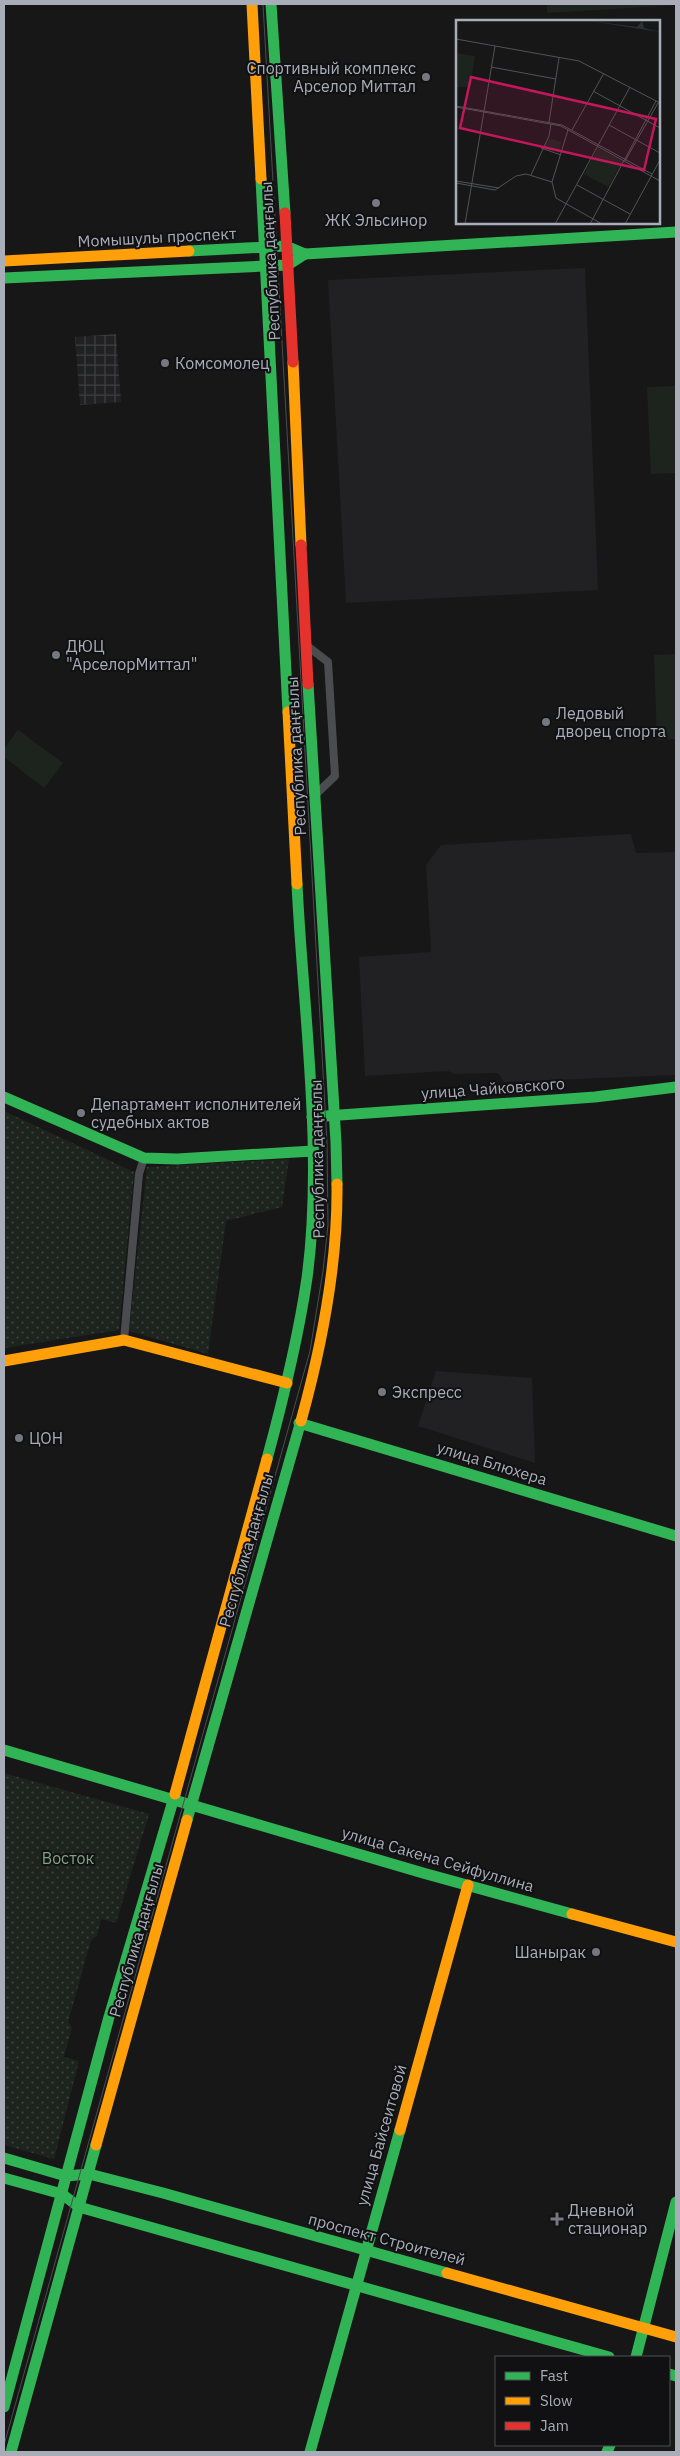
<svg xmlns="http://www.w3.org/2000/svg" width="680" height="2456" font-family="'IBM Plex Sans',sans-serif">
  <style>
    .built { fill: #212123 }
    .industrial { fill: url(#industrial-grid) }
    .grass { fill: #1d241e }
    .park { fill: url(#park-dots) }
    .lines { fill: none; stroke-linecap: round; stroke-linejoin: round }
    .street { stroke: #4b4c50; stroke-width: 8 }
    .fast { stroke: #30b455; stroke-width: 11 }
    .slow { stroke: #ff9f0a; stroke-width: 11 }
    .jam { stroke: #e5322d; stroke-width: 11 }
    .tram { stroke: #4b4c4f; stroke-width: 1 }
    .poi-dot { fill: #757880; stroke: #111113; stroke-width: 2 }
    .labels { text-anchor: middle; stroke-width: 4; stroke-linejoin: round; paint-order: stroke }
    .poi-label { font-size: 16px; fill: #a8adb8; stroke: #111113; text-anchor: start }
    .street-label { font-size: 16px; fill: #a8adb8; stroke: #111113 }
    .park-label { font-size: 16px; fill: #7fa381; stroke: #111113 }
    .inset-road { fill: none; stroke: #515357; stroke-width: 1 }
    .view { fill: #c2185b; fill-opacity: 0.15; stroke: #c2185b; stroke-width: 2.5 }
    .inset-edge { fill: none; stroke: #a8adb8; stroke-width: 2.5 }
  </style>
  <defs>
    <pattern id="industrial-grid" width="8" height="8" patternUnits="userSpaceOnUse" patternTransform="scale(1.25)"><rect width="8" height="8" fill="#212123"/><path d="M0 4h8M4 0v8" fill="none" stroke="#3e3f41"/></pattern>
    <pattern id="park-dots" width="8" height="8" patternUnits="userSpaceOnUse" patternTransform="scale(1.25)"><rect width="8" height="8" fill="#1d241e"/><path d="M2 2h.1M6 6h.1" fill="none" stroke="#3b413d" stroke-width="1.8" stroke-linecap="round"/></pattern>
  </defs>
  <rect width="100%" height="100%" fill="#171717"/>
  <g class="built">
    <polygon points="585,268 598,590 346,603 328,280"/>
    <polygon points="631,834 636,853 676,852 676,1075 504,1082 498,1073 454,1074 448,1071 365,1076 359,957 431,952 426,865 441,845"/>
    <polygon points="436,1371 532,1378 535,1463 418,1426"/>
  </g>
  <polygon class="industrial" points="116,334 121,402 80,405 75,337"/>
  <g class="grass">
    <polygon points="547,4 676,4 676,5 547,13"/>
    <polygon points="676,386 676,473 651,474 647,387"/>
    <polygon points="676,654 676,739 657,740 654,655"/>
    <polygon points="18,730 63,763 44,788 4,757 4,749"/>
  </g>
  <g class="park">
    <polygon points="4,1111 134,1172 119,1330 4,1348"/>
    <polygon points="289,1159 282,1207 226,1221 208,1354 129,1331 147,1167"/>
    <polygon points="4,1773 149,1814 116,1923 101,1919 97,1936 91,1940 68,2022 72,2027 64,2057 79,2061 54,2159 4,2145"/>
  </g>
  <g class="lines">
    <g class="street">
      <polyline points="306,645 328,662 335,776 315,795"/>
      <polyline points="124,1340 139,1174 144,1158"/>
    </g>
    <g class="fast">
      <polyline points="271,4 285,213"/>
      <polyline points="261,179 288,712"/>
      <polyline points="189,251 286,246 305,254 676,232"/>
      <polyline points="4,278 288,265 305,254"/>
      <polyline points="308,684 336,1142 337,1184"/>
      <polyline points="4,1097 144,1158 177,1159 313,1151"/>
      <polyline points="312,1117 595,1097 676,1087"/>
      <polyline points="299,1423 676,1536"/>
      <path d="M267 1459C283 1400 298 1340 307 1278 324 1152 303 1011 297 884"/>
      <polyline points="4,1750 423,1873 572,1914"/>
      <polyline points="187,1820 301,1421"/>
      <polyline points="4,2158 66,2176 89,2174 163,2193 447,2273"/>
      <polyline points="4,2178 62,2194 79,2207 609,2357"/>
      <polyline points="636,2357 676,2202"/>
      <polyline points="669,2374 676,2376"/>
      <polyline points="4,2407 109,2017 175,1794"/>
      <polyline points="11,2452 96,2145"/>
      <polyline points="310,2452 400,2130"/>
      <polyline points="607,2452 610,2445"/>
    </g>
    <g class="slow">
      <polyline points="252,4 261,179"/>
      <polyline points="4,261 189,251"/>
      <polyline points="293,362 301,545"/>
      <polyline points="288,712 297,884"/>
      <polyline points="4,1361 124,1340 287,1383"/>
      <path d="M301 1421C322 1345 338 1264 337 1184"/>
      <polyline points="175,1794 267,1459"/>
      <polyline points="572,1914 676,1942"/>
      <polyline points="400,2130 468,1885"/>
      <polyline points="96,2145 187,1820"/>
      <polyline points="447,2273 676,2337"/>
    </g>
    <g class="jam">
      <polyline points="285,213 293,362"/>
      <polyline points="301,545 308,684"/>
    </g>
    <polyline class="tram" points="4,2445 310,1351 323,1271 328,1225 327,1143 263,4"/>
  </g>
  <g class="poi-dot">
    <circle cx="426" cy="77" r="5"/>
    <circle cx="376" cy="203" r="5"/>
    <circle cx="165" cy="363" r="5"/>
    <circle cx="56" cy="655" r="5"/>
    <circle cx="546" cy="722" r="5"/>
    <circle cx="81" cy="1113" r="5"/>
    <circle cx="382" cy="1392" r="5"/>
    <circle cx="19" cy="1438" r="5"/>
    <circle cx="596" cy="1952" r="5"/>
    <path d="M554.5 2211.5h5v5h5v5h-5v5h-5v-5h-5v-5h5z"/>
  </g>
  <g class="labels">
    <g class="poi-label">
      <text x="416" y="74" text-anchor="end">Спортивный комплекс<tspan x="416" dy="18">Арселор Миттал</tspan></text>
      <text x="376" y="226" text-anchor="middle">ЖК Эльсинор</text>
      <text x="175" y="369">Комсомолец</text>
      <text x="66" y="652">ДЮЦ<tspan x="66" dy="18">"АрселорМиттал"</tspan></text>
      <text x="556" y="719">Ледовый<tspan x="556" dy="18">дворец спорта</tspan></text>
      <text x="91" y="1110">Департамент исполнителей<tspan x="91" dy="18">судебных актов</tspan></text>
      <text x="392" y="1398">Экспресс</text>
      <text x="29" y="1444">ЦОН</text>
      <text x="586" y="1958" text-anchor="end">Шанырак</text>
      <text x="568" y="2216">Дневной<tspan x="568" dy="18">стационар</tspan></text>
    </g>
    <g class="street-label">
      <text transform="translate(157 237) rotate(-3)" y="6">Момышулы проспект</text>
      <text transform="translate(270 261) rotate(-93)" y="6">Республика даңғылы</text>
      <text transform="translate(296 756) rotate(-93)" y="6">Республика даңғылы</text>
      <text transform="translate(493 1088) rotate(-4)" y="6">улица Чайковского</text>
      <text transform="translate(317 1159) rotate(-91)" y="6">Республика даңғылы</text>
      <text transform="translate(492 1463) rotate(17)" y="6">улица Блюхера</text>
      <text transform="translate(246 1550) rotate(-74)" y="6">Республика даңғылы</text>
      <text transform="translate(438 1859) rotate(16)" y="6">улица Сакена Сейфуллина</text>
      <text transform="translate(136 1940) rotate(-74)" y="6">Республика даңғылы</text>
      <text transform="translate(381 2135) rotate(-74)" y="6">улица Байсеитовой</text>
      <text transform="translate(387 2239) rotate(15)" y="6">проспект Строителей</text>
    </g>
    <g class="park-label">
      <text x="68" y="1864">Восток</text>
    </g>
  </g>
  <g transform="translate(456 20)">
    <rect width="204" height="204" fill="#171717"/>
    <path d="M0 33 19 36 14 67H0Z" fill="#1d241e"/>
    <path d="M94 118 105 122 104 133 87 128ZM142 128 167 141 152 167 128 154Z" fill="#1d241e"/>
    <path d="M128 0 181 7 186 1 188 8 204 12Z" fill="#2a3239"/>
    <path class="inset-road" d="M0 19 123 41 204 83M35 47 100 59M137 71 204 108M0 86 106 105 196 154M0 87 105 106 204 161M93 102 103 38M153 105 204 133M116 110 148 53M85 128 105 135M169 141 202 83M75 155 93 116 95 104M0 161 43 168M96 162 112 110M0 163 39 170 60 156 70 154 96 162 100 178 146 204M121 165 174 194M9 204 39 26M99 204 174 67M134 204 200 81M169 204 204 140"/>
    <path class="view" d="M15 57 200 99 188 150 4 108Z"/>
    <rect width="204" height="204" class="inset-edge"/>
  </g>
  <rect width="680" height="2456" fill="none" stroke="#a8adb8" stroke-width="10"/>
  <rect x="495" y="2356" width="175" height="90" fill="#111113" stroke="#4d4f55"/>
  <rect x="505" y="2372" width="25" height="8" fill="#30b455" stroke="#4d4f55"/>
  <text x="540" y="2381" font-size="15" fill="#a8adb8">Fast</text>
  <rect x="505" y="2397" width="25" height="8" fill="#ff9f0a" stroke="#4d4f55"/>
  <text x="540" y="2406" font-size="15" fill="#a8adb8">Slow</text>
  <rect x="505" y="2422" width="25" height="8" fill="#e5322d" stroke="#4d4f55"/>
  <text x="540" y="2431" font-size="15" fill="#a8adb8">Jam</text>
</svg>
